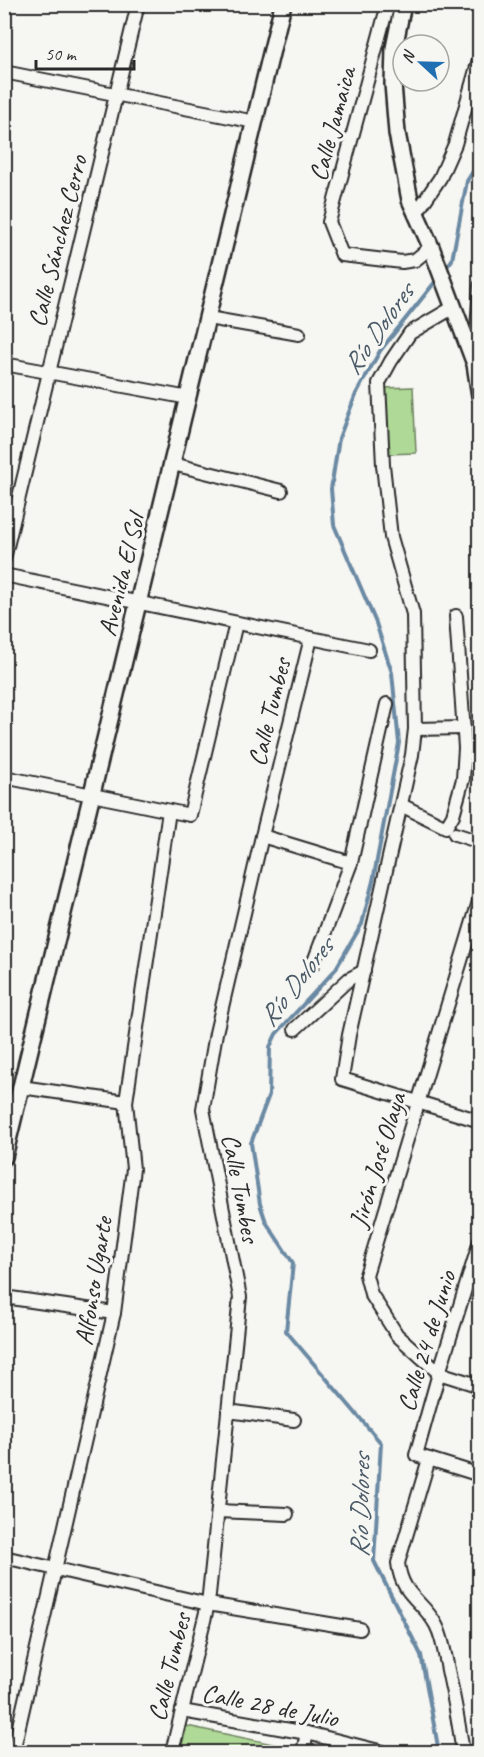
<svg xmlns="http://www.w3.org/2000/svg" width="484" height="1757" font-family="Caveat,sans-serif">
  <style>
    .green { fill: #afd996; stroke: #6d8260; stroke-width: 1.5 }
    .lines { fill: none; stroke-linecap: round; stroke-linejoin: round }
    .stream { stroke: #6b89a3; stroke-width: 4 }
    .minor-casing { stroke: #2b2b2b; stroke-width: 16 }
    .tertiary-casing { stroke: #2b2b2b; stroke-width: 20 }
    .minor { stroke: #f6f6f2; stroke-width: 12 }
    .tertiary { stroke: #f6f6f2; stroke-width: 15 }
    .labels { text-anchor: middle; stroke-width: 6; stroke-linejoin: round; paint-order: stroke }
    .street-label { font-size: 26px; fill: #2b2b2b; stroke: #f6f6f2 }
    .water-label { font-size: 27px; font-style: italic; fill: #4b5a67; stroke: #f6f6f2 }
  </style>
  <rect width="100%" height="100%" fill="#f6f6f2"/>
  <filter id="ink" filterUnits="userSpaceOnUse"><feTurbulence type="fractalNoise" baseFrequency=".0167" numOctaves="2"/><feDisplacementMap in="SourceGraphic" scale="12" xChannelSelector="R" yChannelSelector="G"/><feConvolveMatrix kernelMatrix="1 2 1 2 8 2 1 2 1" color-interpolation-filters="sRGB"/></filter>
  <g filter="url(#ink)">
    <g class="green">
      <polygon points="413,387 416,453 387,454 384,388"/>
      <polygon points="187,1726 287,1747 286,1752 180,1752"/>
    </g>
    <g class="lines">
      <g class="stream">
        <polyline points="445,269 452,260 467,181 480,160"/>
        <polyline points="439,277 380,351 356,394 339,438 331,489 334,525 376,623 392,673 399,743 373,881 362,924 335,970 276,1034 270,1047 269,1095 251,1143 260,1204 266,1222 293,1263 286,1331 381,1443 374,1561 421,1655 439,1752"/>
      </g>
      <defs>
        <g id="minor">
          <polyline points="388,4 329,222 342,255 402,262 415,260 431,247"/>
          <polyline points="4,72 255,122"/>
          <polyline points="415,215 440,178 455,144 480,56"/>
          <polyline points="454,307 410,333 391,361 379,383 383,465 391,537 413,614 415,729 412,755 349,1035 342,1079 480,1121"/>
          <polyline points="208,318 299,334"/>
          <polyline points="475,359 480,286"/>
          <polyline points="4,364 189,398"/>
          <polyline points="173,464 281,491"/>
          <polyline points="4,559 138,4"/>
          <polyline points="4,575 369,650"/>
          <polyline points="415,729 464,728"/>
          <polyline points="4,777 190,815 236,623"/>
          <polyline points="401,805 446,827 453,815 463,779 465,748 456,616"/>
          <polyline points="455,834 480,842"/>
          <polyline points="262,836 351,863"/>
          <polyline points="480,898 366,1275 371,1294 397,1335 439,1373 480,1386"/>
          <polyline points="313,964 351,863 387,704"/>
          <polyline points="295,1029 349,979 364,971"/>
          <polyline points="21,1087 126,1102"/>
          <polyline points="480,1241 439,1373 416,1455 480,1475"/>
          <polyline points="4,1297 114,1313"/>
          <polyline points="228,1411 294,1420"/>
          <path d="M429 1459 398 1563C402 1597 422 1599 436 1625 443 1638 445 1655 448 1670 454 1697 459 1725 463 1752"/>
          <polyline points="218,1511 287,1514"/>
          <polyline points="4,1557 208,1604 360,1629"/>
          <polyline points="182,1711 307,1733 383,1752"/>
          <polyline points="13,1752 114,1313 133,1169 126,1102 169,811"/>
          <polyline points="172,1752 208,1604 240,1297 203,1109 216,1033 262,836 311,638"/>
          <polyline points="303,1752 307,1733"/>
        </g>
        <g id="tertiary">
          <polyline points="403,4 394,48 393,84 397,133 410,200 431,247 475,364 480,396"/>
          <polyline points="4,1157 283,4"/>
        </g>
      </defs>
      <use href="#minor" class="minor-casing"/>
      <use href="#tertiary" class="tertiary-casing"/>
      <use href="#minor" class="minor"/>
      <use href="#tertiary" class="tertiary"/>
    </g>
  </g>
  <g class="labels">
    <g class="street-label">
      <text transform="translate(332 124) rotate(-75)" y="9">Calle Jamaica</text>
      <text transform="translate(57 241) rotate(-76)" y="9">Calle Sánchez Cerro</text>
      <text transform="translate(121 575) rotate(-76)" y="9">Avenida El Sol</text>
      <text transform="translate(269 712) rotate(-76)" y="9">Calle Tumbes</text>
      <text transform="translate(377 1160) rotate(-73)" y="9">Jirón José Olaya</text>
      <text transform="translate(241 1188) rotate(79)" y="9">Calle Tumbes</text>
      <text transform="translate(93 1281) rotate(-81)" y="9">Alfonso Ugarte</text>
      <text transform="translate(426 1341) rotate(-73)" y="9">Calle 24 de Junio</text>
      <text transform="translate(169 1667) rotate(-76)" y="9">Calle Tumbes</text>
      <text transform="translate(270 1705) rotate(11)" y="9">Calle 28 de Julio</text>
    </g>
    <g class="water-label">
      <text transform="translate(378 329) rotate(-55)" y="9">Río Dolores</text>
      <text transform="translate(296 982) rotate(-52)" y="9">Río Dolores</text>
      <text transform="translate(360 1506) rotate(-89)" y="9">Río Dolores</text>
    </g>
  </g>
  <rect width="484" height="1757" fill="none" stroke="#f6f6f2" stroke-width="24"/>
  <rect x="12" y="12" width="460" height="1733" fill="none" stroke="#2b2b2b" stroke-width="2" filter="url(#ink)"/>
  <g transform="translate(421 63) rotate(292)"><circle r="28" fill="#f6f6f2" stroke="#a5a5a2" stroke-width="1.5"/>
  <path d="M0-4.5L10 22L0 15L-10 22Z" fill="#1f6fb2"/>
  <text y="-9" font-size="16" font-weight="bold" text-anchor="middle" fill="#2b2b2b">N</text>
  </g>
  <path d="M36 60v9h98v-9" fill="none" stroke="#2b2b2b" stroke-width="3"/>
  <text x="45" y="60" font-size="18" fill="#2b2b2b" stroke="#f6f6f2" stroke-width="4.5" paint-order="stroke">50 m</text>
</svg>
